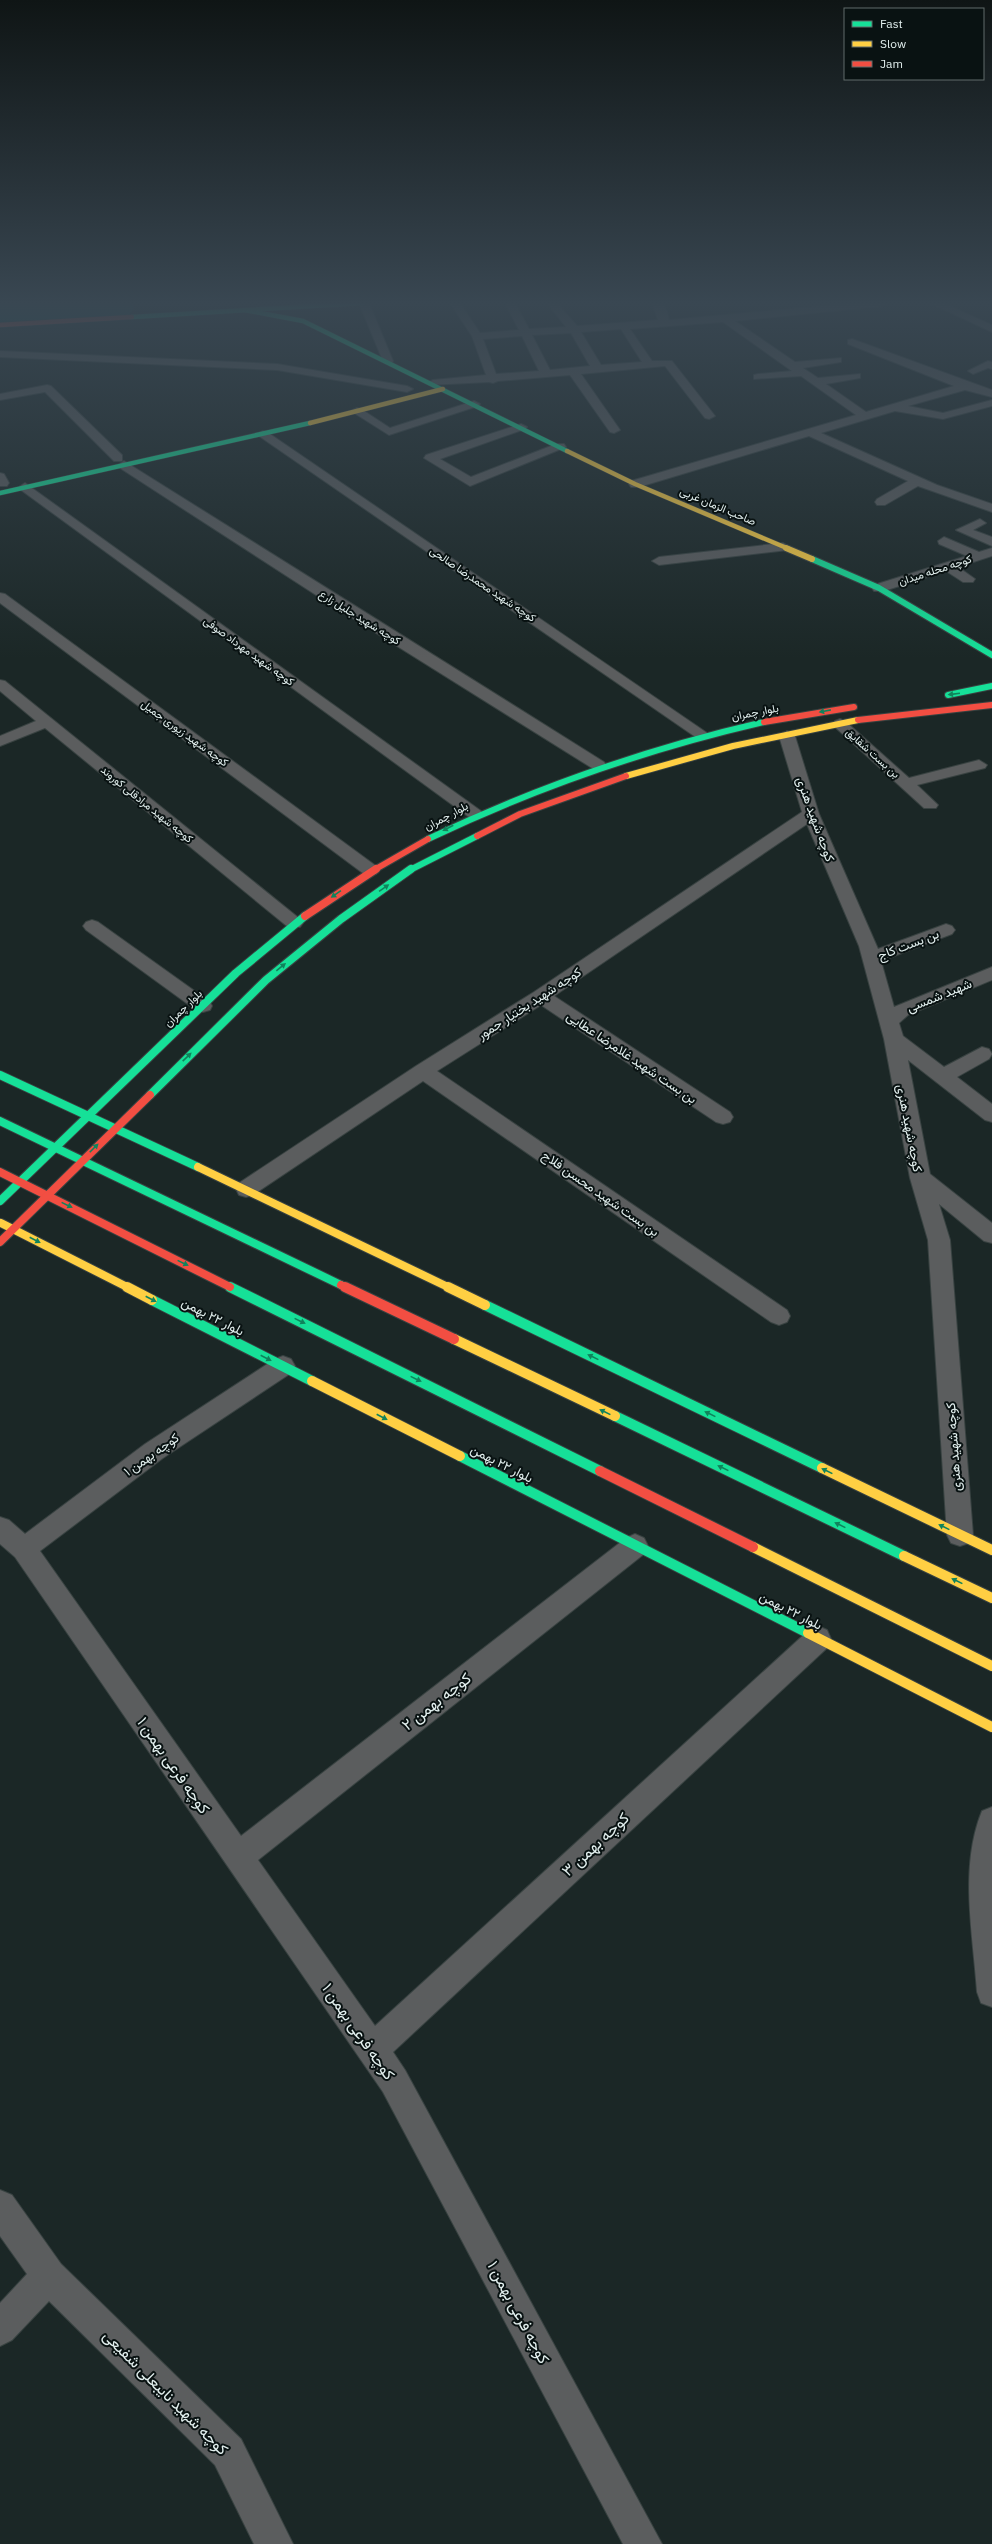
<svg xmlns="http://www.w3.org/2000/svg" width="992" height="2544" font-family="'IBM Plex Sans',Vazirmatn,sans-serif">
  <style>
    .green { fill: #055452 }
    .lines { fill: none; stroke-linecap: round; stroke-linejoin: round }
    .street-casing { stroke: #384241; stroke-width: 2 }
    .fast-far3-casing { stroke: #384241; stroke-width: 5.5 }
    .fast-far2-casing { stroke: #384241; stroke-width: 8 }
    .fast-far1-casing { stroke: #384241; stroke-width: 10 }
    .fast-casing { stroke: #384241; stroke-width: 12 }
    .slow-far3-casing { stroke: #384241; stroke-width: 5.5 }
    .slow-far2-casing { stroke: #384241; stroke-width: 8 }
    .slow-far1-casing { stroke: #384241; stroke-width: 10 }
    .slow-casing { stroke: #384241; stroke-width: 12 }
    .jam-far3-casing { stroke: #384241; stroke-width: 5.5 }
    .jam-far2-casing { stroke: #384241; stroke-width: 8 }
    .jam-far1-casing { stroke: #384241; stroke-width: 10 }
    .jam-casing { stroke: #384241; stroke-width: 12 }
    .street { fill: #5b5d5e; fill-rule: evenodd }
    .fast-far3 { stroke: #16e098; stroke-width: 4.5 }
    .fast-far2 { stroke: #16e098; stroke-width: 6 }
    .fast-far1 { stroke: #16e098; stroke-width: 8 }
    .fast { stroke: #16e098; stroke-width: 10 }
    .slow-far3 { stroke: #ffcf43; stroke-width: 4.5 }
    .slow-far2 { stroke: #ffcf43; stroke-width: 6 }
    .slow-far1 { stroke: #ffcf43; stroke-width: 8 }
    .slow { stroke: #ffcf43; stroke-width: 10 }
    .jam-far3 { stroke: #f24e42; stroke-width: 4.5 }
    .jam-far2 { stroke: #f24e42; stroke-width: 6 }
    .jam-far1 { stroke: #f24e42; stroke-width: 8 }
    .jam { stroke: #f24e42; stroke-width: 10 }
    .oneway { fill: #10835c }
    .labels { text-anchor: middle; stroke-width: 4; stroke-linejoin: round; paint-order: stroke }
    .far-street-label { font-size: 11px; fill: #e3f0ef; stroke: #091212 }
    .street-label { font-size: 13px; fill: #e3f0ef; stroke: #091212 }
    .near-street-label { font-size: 16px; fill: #e3f0ef; stroke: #091212 }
  </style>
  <rect width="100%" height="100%" fill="#1b2726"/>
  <polygon class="green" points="0,303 132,303 134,309 129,315 0,322"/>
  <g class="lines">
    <defs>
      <g id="street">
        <polygon points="359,303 369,303 393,361 392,363 388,364 383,361"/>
        <path d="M450 303H460L480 333 519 330 505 303H515L529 329 566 327 547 303H557L577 326 658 320 652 303H662L667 311 669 320 856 303H888L883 306 735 321 795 362 841 358V362L803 368 818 378 860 374V378L826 384 866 412 954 386 848 344V340L852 339 992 390V397L965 390 908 406 943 413 992 400V406L943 419 895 411 821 433 937 485 992 504V512L918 486 885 505H877L875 502 877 499 908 481 809 436 639 487H631L629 484 631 481 856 415 801 376 754 379V375L758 374 792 371 723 322 630 329 652 361H672L715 416 709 419 705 418 665 366 581 374 620 430 614 433 610 432 570 375 498 381 493 383 489 382 429 385 427 383 433 380 486 375 472 336ZM621 329 642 362 601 365 581 332ZM571 333 590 366 550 370 532 335ZM522 336 539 371 496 374 483 339Z"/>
        <polygon points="930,303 943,303 992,325 992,332"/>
        <polygon points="0,351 277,364 407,386 413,389 407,392 277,370 0,357"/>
        <polygon points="988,361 992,362 992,369 988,368 973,374 968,371"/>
        <polygon points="47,385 51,386 122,455 122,461 114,461 45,392 0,400 0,394"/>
        <polygon points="474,401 480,404 478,406 389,435 351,411 357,408 361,409 390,428"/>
        <polygon points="521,424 527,427 525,429 440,459 471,477 556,444 564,444 566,447 470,486 424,458 426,455"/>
        <polygon points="263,431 267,432 710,735 702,740 697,738 259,436 257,434"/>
        <polygon points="124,461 604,762 606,765 604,768 592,768 333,606 120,468 118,465"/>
        <polygon points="0,473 4,474 9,483 7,486 0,486"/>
        <polygon points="25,483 481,811 483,814 481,817 469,817 21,490 19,487"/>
        <polygon points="980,519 986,523 973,530 992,537 992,546 956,530"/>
        <polygon points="944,537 979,552 992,548 992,556 958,567 975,579 973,582 963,582 946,571 884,591 874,591 872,588 874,585 967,556 939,544 938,541"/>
        <polygon points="783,543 790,547 788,550 659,565 652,561 659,557"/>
        <polygon points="0,593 5,594 376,866 379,870 376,874 364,874 0,603"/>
        <polygon points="0,680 5,681 300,919 303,923 300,927 288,927 45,728 0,746 0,736 36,721 0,691"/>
        <polygon points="840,719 845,721 909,778 979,760 987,765 985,768 917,785 938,805 936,808 924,808 835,727 832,724 835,721"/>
        <polygon points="787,731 795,736 819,814 878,949 946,924 952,926 955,930 952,934 881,961 894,1007 992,967 992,980 908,1015 899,1023 903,1036 944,1067 982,1047 989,1049 992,1054 989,1059 957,1077 992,1104 992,1122 985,1120 908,1060 930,1174 992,1223 992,1243 984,1241 939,1204 950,1240 973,1535 969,1543 960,1546 951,1543 947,1535 928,1240 910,1178 884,1039 859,946 807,824 554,996 730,1112 733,1117 730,1122 723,1124 716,1122 541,1005 437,1071 787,1310 790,1316 787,1322 779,1325 771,1322 423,1081 253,1195 246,1197 239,1195 236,1189 239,1183 416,1066 534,992 802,812 779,736"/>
        <polygon points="92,920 98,922 210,1002 212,1006 210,1010 203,1012 196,1010 86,930 83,926 86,922"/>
        <polygon points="283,1356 291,1359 295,1366 291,1373 163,1458 40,1551 241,1836 626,1538 635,1534 644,1538 648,1546 644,1554 258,1860 375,2026 809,1630 818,1626 827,1630 831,1639 827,1648 393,2052 405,2070 662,2544 623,2544 383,2092 15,1557 0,1544 0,1517 9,1520 25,1534 145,1444 275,1359"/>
        <path d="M992 1807V2007L981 2003 977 1992C973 1933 959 1867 982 1811Z"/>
        <polygon points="0,2190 12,2195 61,2264 241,2439 293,2544 254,2544 215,2465 49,2301 12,2340 0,2346 0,2303 27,2274 0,2236"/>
      </g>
      <g id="fast-far3">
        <polyline points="245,310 303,321 567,451"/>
        <polyline points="132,317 363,303"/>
        <polyline points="0,493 310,423"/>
      </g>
      <g id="fast-far2">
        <polyline points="812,559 879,588 992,655"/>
        <polyline points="948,695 992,686"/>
        <path d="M428 839C537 787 647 749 764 722"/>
        <polyline points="410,870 477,836"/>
      </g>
      <g id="fast-far1">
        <polyline points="0,1075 198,1167"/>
        <polyline points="150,1095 266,980 341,919 411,869"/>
        <polyline points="0,1121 341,1285"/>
        <polyline points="0,1201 236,973 305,916"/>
        <polyline points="230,1287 232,1288"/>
      </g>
      <g id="fast">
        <polyline points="230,1287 600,1471"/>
        <polyline points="152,1300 312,1381"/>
        <polyline points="485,1305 822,1468"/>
        <polyline points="615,1416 904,1556"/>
        <polyline points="460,1456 808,1633"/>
      </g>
      <g id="slow-far3">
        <polyline points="310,423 443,389"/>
        <polyline points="567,451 635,484 789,549"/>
      </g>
      <g id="slow-far2">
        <polyline points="786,548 812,559"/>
        <polyline points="626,776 733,746 858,720"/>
      </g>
      <g id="slow-far1">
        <polyline points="198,1167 450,1288"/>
        <polyline points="1,1223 129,1288"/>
      </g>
      <g id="slow">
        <polyline points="127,1287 152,1300"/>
        <polyline points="448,1287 485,1305"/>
        <polyline points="454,1339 615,1416"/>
        <polyline points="312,1381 460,1456"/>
        <polyline points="822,1468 992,1550"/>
        <polyline points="753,1547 992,1666"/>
        <polyline points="904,1556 992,1598"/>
        <polyline points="808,1633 992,1727"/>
      </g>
      <polyline id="jam-far3" points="0,325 132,317"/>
      <g id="jam-far2">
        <polyline points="858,720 992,705"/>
        <polyline points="764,722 854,707"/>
        <polyline points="477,836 520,814 626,776"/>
        <polyline points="374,870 428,839"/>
      </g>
      <g id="jam-far1">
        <polyline points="305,916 376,869"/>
        <polyline points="0,1172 230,1287"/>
        <polyline points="0,1242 150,1095"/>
        <polyline points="341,1285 347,1288"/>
      </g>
      <g id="jam">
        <polyline points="345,1287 454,1339"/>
        <polyline points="600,1471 753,1547"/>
      </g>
    </defs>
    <use href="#street" class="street-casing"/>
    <use href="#fast-far3" class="fast-far3-casing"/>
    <use href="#fast-far2" class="fast-far2-casing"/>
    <use href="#fast-far1" class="fast-far1-casing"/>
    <use href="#fast" class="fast-casing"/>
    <use href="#slow-far3" class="slow-far3-casing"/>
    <use href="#slow-far2" class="slow-far2-casing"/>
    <use href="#slow-far1" class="slow-far1-casing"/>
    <use href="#slow" class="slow-casing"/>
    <use href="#jam-far3" class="jam-far3-casing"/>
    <use href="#jam-far2" class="jam-far2-casing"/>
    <use href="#jam-far1" class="jam-far1-casing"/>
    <use href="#jam" class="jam-casing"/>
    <use href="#street" class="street"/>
    <use href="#fast-far3" class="fast-far3"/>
    <use href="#fast-far2" class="fast-far2"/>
    <use href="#fast-far1" class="fast-far1"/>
    <use href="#fast" class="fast"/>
    <use href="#slow-far3" class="slow-far3"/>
    <use href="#slow-far2" class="slow-far2"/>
    <use href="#slow-far1" class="slow-far1"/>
    <use href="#slow" class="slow"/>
    <use href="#jam-far3" class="jam-far3"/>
    <use href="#jam-far2" class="jam-far2"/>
    <use href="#jam-far1" class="jam-far1"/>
    <use href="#jam" class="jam"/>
  </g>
  <defs><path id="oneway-solid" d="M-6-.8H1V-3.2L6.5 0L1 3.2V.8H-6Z"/></defs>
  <g class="oneway">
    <use href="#oneway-solid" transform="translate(954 694) rotate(173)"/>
    <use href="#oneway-solid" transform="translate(825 711) rotate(169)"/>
    <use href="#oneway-solid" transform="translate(448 828) rotate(152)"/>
    <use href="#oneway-solid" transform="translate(384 888) rotate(-35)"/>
    <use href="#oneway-solid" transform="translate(336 894) rotate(145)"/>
    <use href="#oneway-solid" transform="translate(281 967) rotate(-39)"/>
    <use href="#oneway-solid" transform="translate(187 1057) rotate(-44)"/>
    <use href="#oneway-solid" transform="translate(94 1148) rotate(-45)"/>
    <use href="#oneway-solid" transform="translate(67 1205) rotate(26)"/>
    <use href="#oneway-solid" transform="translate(35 1240) rotate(27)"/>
    <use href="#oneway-solid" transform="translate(183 1263) rotate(26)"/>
    <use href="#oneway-solid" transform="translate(151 1299) rotate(27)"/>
    <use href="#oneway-solid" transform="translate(300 1321) rotate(26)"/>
    <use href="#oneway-solid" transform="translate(593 1357) rotate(-154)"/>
    <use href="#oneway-solid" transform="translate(266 1358) rotate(27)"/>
    <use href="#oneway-solid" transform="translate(416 1379) rotate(26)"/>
    <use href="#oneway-solid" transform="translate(605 1412) rotate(-154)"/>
    <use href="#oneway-solid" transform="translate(710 1414) rotate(-154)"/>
    <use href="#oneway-solid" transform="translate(382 1417) rotate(27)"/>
    <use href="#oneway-solid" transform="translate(723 1468) rotate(-154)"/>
    <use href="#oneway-solid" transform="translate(827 1471) rotate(-154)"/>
    <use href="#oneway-solid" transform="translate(840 1525) rotate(-154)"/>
    <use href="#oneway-solid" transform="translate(944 1527) rotate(-154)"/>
    <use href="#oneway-solid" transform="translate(957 1581) rotate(-154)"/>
  </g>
  <linearGradient id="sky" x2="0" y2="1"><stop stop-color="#0f1515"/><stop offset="0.46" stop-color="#394752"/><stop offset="1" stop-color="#394752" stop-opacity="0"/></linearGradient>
  <rect width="992" height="659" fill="url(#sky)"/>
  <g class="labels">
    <g class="far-street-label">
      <text transform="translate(718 506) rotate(23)" y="4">صاحب الزمان غربی</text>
      <text transform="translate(935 570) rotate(-18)" y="4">کوچه محله میدان</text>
      <text transform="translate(483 584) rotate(34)" y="4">کوچه شهید محمدرضا صالحی</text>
      <text transform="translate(360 617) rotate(32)" y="4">کوچه شهید جلیل زارع</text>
      <text transform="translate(249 651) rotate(36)" y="4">کوچه شهید مهرداد صوفی</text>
      <text transform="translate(755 712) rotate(-11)" y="4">بلوار چمران</text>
      <text transform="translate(185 733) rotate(36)" y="4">کوچه شهید زیوری جمیل</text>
      <text transform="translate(873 753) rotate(42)" y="4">بن بست شقایق</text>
      <text transform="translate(147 804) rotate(39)" y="4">کوچه شهید مرادقلی کوروند</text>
      <text transform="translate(446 816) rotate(-28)" y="4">بلوار چمران</text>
      <text transform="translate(183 1008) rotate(-44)" y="4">بلوار چمران</text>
    </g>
    <g class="street-label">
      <text transform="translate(816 819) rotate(70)" y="5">کوچه شهید هنری</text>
      <text transform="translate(908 944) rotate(-21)" y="5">بن بست کاج</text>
      <text transform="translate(939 995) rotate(-22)" y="5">شهید شمسی</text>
      <text transform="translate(529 1003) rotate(-33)" y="5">کوچه شهید بختیار جمور</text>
      <text transform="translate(632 1057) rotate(34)" y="5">بن بست شهید غلامرضا عطایی</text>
      <text transform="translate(910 1128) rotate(79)" y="5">کوچه شهید هنری</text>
      <text transform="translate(601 1193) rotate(35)" y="5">بن بست شهید محسن فلاح</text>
      <text transform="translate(213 1316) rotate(27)" y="5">بلوار ۲۲ بهمن</text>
      <text transform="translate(953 1447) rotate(-94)" y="5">کوچه شهید هنری</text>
      <text transform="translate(151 1454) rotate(-35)" y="5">کوچه بهمن ۱</text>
      <text transform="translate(502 1463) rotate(27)" y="5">بلوار ۲۲ بهمن</text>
      <text transform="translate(791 1610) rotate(27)" y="5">بلوار ۲۲ بهمن</text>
    </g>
    <g class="near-street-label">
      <text transform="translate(436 1701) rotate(-38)" y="6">کوچه بهمن ۲</text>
      <text transform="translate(174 1765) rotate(55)" y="6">کوچه فرعی بهمن ۱</text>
      <text transform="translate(595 1844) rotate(-43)" y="6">کوچه بهمن ۳</text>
      <text transform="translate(359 2031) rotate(55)" y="6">کوچه فرعی بهمن ۱</text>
      <text transform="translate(519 2312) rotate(62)" y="6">کوچه فرعی بهمن ۱</text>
      <text transform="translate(166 2392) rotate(45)" y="6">کوچه شهید نایبعلی شفیعی</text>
    </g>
  </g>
  <rect x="844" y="8" width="140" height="72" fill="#091212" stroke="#606b6a"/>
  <rect x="852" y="21" width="20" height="6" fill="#16e098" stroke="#606b6a"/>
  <text x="880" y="28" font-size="12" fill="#e3f0ef">Fast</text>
  <rect x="852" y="41" width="20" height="6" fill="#ffcf43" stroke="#606b6a"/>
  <text x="880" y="48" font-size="12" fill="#e3f0ef">Slow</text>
  <rect x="852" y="61" width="20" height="6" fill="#f24e42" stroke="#606b6a"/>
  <text x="880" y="68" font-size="12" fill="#e3f0ef">Jam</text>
</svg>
